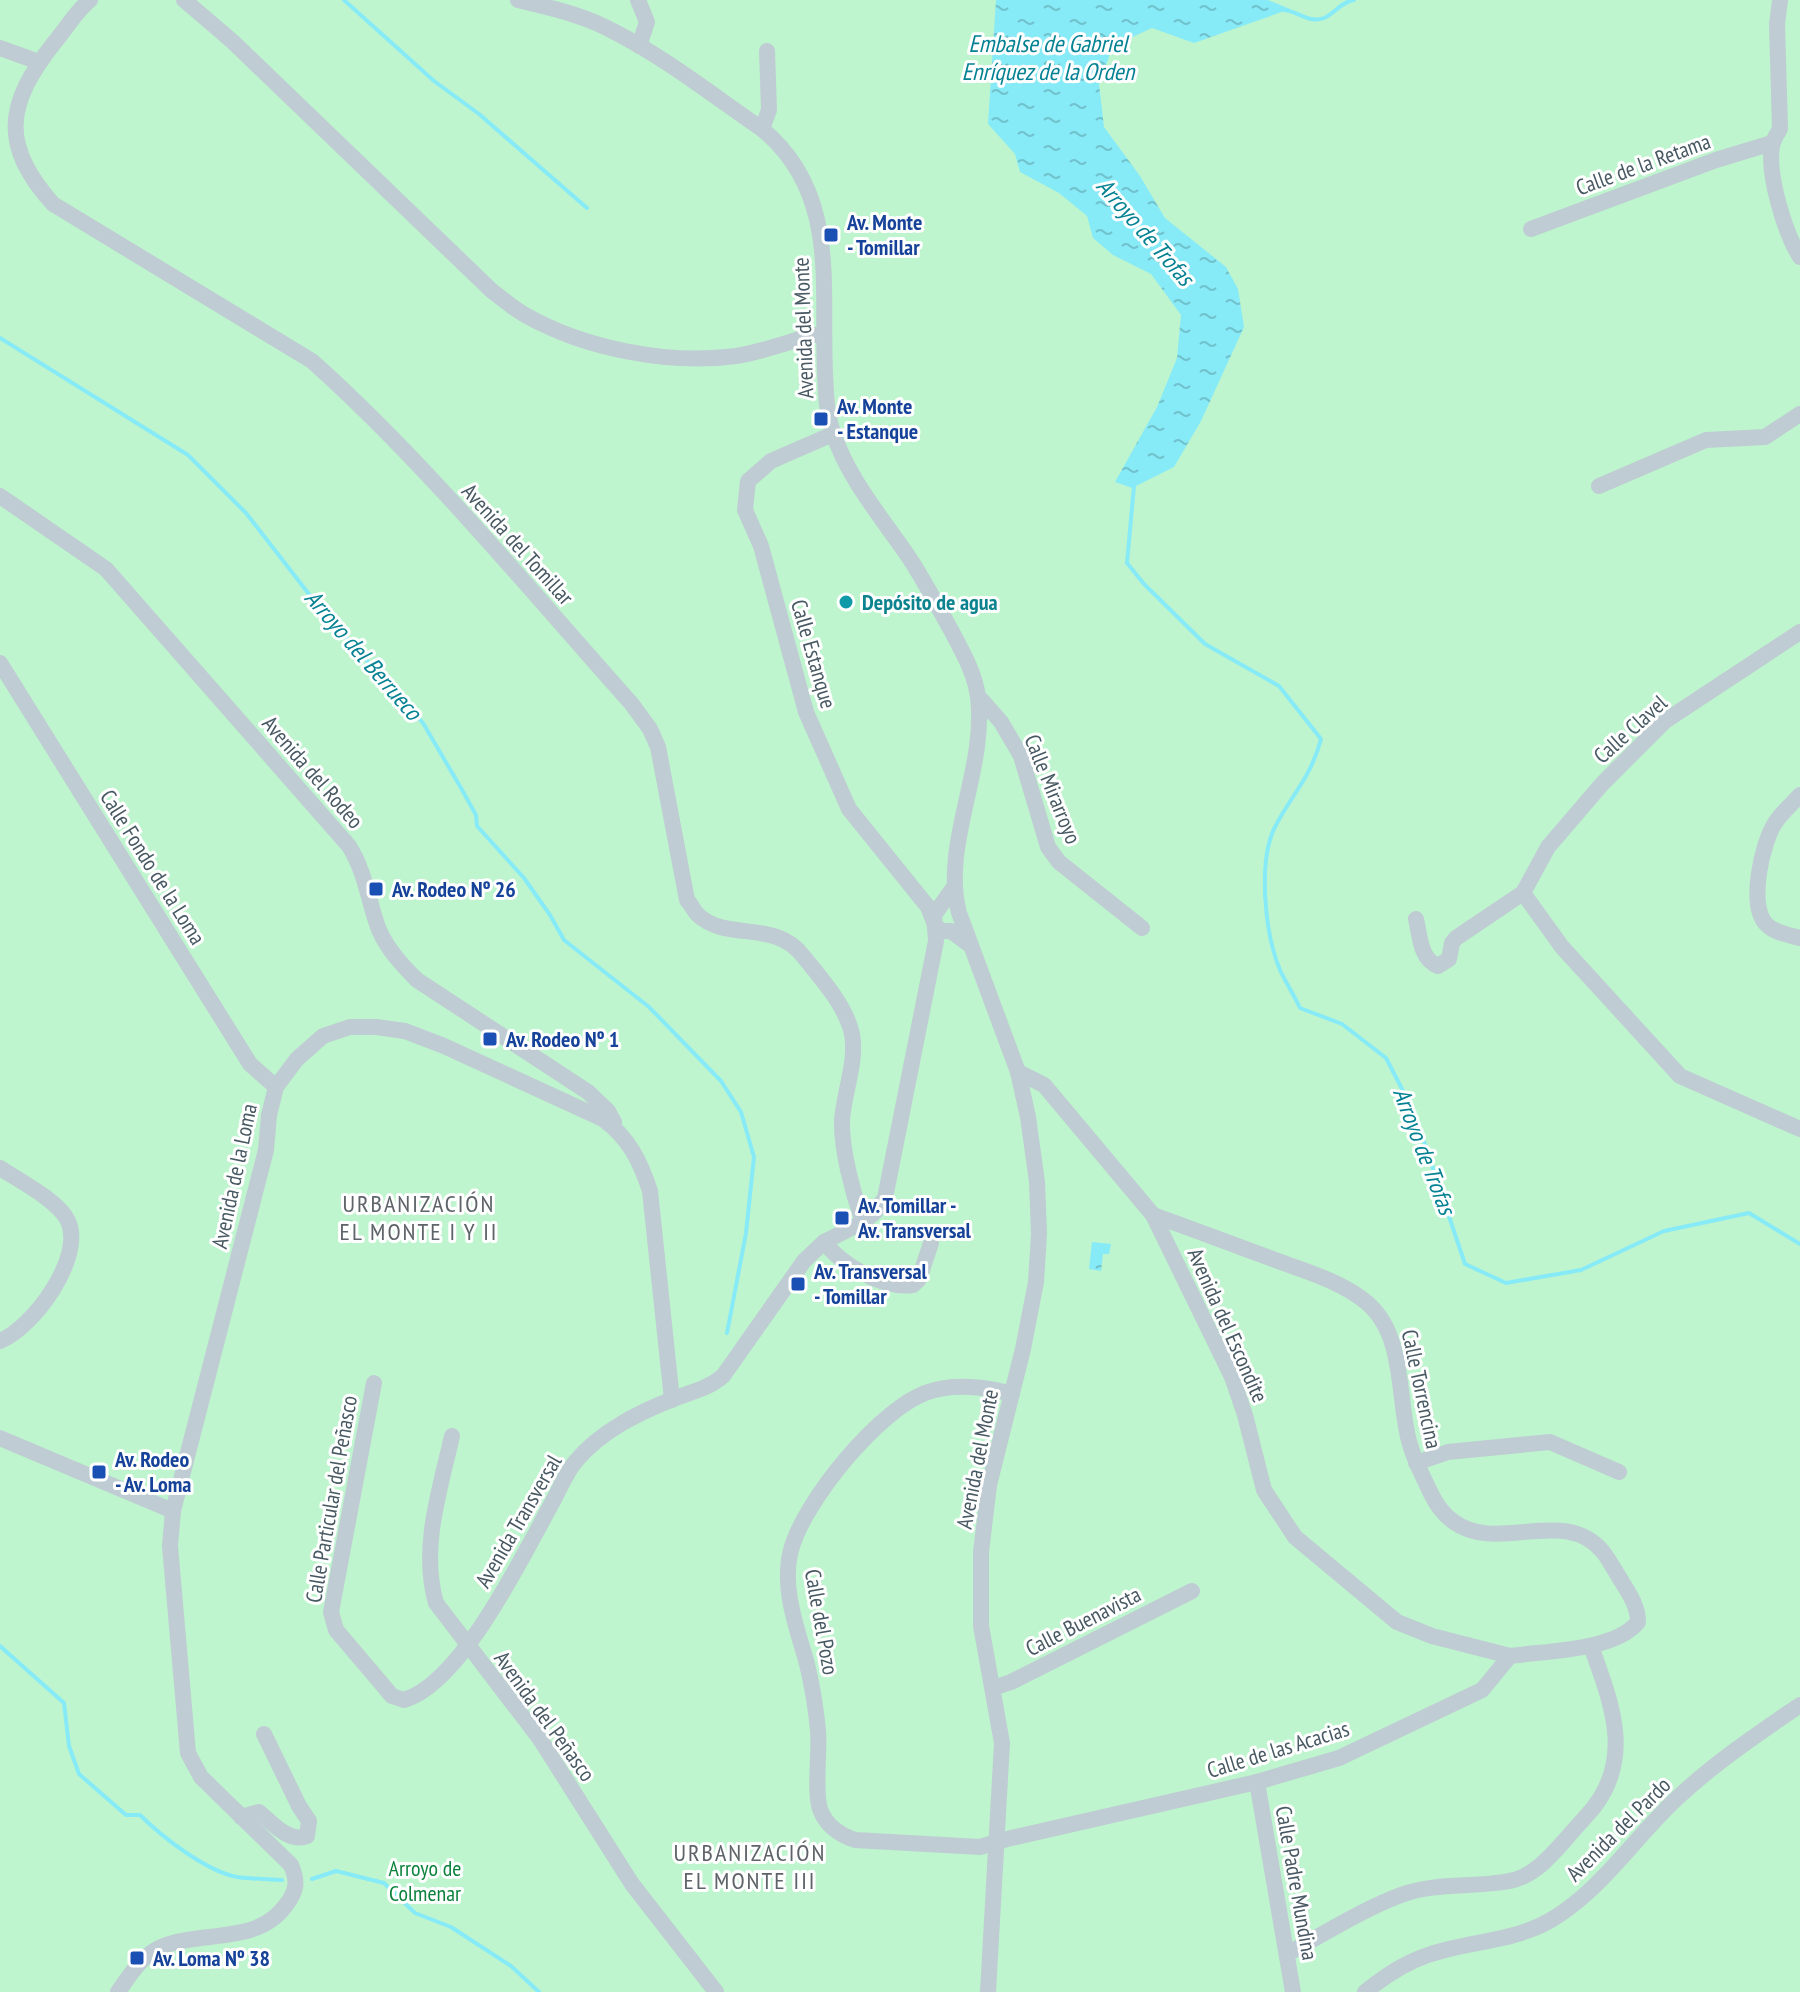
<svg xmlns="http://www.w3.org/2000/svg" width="1800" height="1992" font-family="'PT Sans Narrow',sans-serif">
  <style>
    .green { fill: #bef5ce }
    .water { fill: url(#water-ripples) }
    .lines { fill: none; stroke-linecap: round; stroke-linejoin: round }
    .stream { stroke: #87eaf7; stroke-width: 4 }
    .minor { stroke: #bfccd3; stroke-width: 16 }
    .transit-dot { fill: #1a4fb4; stroke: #fff; stroke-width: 3 }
    .culture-dot { fill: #0f9aa8; stroke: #fff; stroke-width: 3 }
    .labels { text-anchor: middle; stroke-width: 6; stroke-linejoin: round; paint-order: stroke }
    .street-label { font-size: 22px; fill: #485963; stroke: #fff }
    .transit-label { font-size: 22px; font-weight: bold; fill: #164399; stroke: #fff; text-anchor: start }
    .culture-label { font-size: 22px; font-weight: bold; fill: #0d838f; stroke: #fff; text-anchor: start }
    .park-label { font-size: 22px; fill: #0c833d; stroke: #fff }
    .water-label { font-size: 24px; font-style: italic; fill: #048293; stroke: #fff }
    .neighbourhood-label { font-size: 24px; letter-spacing: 2px; fill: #5e6469; stroke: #fff }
  </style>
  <defs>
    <pattern id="water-ripples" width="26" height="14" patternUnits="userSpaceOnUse" patternTransform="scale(2)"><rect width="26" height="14" fill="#87eaf7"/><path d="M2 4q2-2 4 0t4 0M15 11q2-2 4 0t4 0" fill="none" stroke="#70c1cc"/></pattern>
  </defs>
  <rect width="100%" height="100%" fill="#f5f3f3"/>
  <rect class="green" x="0" y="0" width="1800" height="1992"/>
  <g class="water">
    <polygon points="996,0 1268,0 1290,9 1194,43 1152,28 1113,46 1099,84 1104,127 1140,176 1165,218 1226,267 1238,289 1244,327 1201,421 1174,467 1132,488 1115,482 1157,407 1177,358 1181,315 1151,274 1113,255 1093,238 1087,216 1059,193 1020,172 1015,154 988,124"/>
    <polygon points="1092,1242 1111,1244 1109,1254 1103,1254 1101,1271 1089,1269"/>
  </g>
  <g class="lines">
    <g class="stream">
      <polyline points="344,0 434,81 479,114 587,208"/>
      <path d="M1284 10C1298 11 1309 24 1324 18 1335 13 1341 2 1354 0"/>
      <polyline points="0,338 188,455 246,513 319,607 423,723 461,788 476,815 477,826 524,878 550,915 564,940 649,1007 721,1081 741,1112 754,1157 746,1233 727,1333"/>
      <path d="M1134 486 1127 563 1144 584 1205 644 1279 686 1321 739C1311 777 1293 793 1276 825 1257 860 1265 934 1280 970 1286 983 1294 995 1300 1008L1342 1024 1386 1058 1414 1112 1465 1264 1506 1283 1581 1270 1664 1231 1749 1213 1800 1244"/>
      <path d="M0 1646 64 1703 69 1746 79 1774 126 1815H140C162 1837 206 1871 237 1877 252 1879 268 1879 282 1880"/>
      <polyline points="312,1879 336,1871 384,1883 415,1913 451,1927 511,1966 539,1992"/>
    </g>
    <g class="minor">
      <path d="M90 0C76 11 66 29 54 43 6 104 0 145 53 204L312 361C425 462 529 589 631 703L650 729 658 747 687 900C691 904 694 911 698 915 727 942 775 919 803 956 821 978 846 1006 852 1034 857 1062 844 1092 842 1120 841 1149 853 1194 863 1222"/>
      <path d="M184 0 232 41 492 291C503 299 514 309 527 316 586 349 669 365 736 356 762 352 788 342 813 335H824"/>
      <path d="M518 0C548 7 579 14 607 28 662 55 712 95 762 129 839 193 821 283 825 372 826 392 826 413 833 432 847 477 882 518 908 556 924 580 937 605 951 630 962 651 975 673 978 697 987 769 941 845 959 913L1018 1072 1028 1117 1037 1182 1039 1234 1036 1282 1023 1349 989 1485 981 1552V1626L1002 1743 988 1992"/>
      <polyline points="638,0 647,22 639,46"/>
      <path d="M1780 0 1777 24 1780 129C1777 134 1773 140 1772 146 1767 175 1785 233 1800 257"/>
      <polyline points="0,48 39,62"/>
      <polyline points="762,129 769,110 767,51"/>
      <polyline points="1531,229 1716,160 1772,143"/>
      <polyline points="833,434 771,461 748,481 745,510 761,546 806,712 849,809 928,907 936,927 943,931 951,931 970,945"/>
      <polyline points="1599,486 1706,440 1765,437 1800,414"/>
      <path d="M0 496 106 569 349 846C366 873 368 901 379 930 388 950 402 965 417 980L588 1092 608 1111 614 1122"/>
      <polyline points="1800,632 1665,721 1602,784 1548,847 1523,893 1562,947 1680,1076 1800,1129"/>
      <polyline points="0,663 250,1064 276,1087"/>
      <polyline points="978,696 1001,722 1021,756 1048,847 1059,862 1142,928"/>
      <path d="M1800 795C1792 804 1781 813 1775 823 1762 843 1748 905 1766 924 1774 933 1789 935 1800 938"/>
      <path d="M1416 919C1420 936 1420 959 1438 966L1449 959 1452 943 1456 938 1523 893"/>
      <polyline points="1018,1072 1044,1085 1153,1215 1232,1377 1245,1415 1264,1490 1295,1537 1397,1622 1432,1636 1510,1656"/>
      <path d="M0 1168C18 1180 59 1201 68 1221 85 1257 33 1328 0 1341"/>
      <path d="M824 1242C843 1266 882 1289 913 1285L919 1279 931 1243"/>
      <path d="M374 1383 331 1612 336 1630 392 1696 404 1700C462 1683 523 1555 552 1503 560 1489 566 1472 576 1461 601 1431 638 1413 673 1399 691 1392 708 1389 723 1376L804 1261 824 1242 863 1222 875 1212 885 1198 936 941 934 915 954 887"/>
      <path d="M1012 1394C987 1387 954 1383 928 1392 880 1408 804 1501 791 1550 781 1588 797 1628 807 1664 812 1685 816 1709 818 1730 820 1751 814 1791 820 1809 826 1826 840 1835 855 1840L980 1847 1007 1839 1257 1782 1339 1758 1482 1690 1510 1656C1545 1651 1615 1651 1638 1622 1638 1603 1625 1588 1616 1572 1612 1566 1608 1558 1603 1552 1565 1505 1498 1554 1454 1522 1440 1512 1433 1499 1426 1483 1418 1467 1410 1450 1407 1432 1398 1390 1403 1332 1366 1302 1342 1282 1308 1272 1278 1261 1237 1246 1195 1230 1153 1215"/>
      <path d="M452 1436C440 1490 420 1548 436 1603L540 1739 632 1884 716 1992"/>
      <polyline points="0,1438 173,1511"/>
      <polyline points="1416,1463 1448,1452 1550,1442 1619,1472"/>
      <polyline points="993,1688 1011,1682 1192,1591"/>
      <polyline points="1257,1782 1293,1992"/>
      <path d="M241 1817 259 1812C272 1823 289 1843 307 1836L309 1821 299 1806 264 1734"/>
      <path d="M1287 1954C1324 1934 1361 1910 1401 1895 1435 1882 1473 1888 1509 1881 1533 1877 1550 1857 1566 1839 1575 1828 1585 1818 1594 1807 1634 1755 1610 1700 1591 1646"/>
      <path d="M118 1992C131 1973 143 1953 166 1945 206 1931 258 1944 286 1905 297 1891 298 1881 291 1865L201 1777 188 1753 170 1546 173 1511 266 1150 269 1115 276 1087 297 1059 323 1036 350 1027H376L405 1031 444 1046 603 1119C629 1138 640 1161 650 1191L672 1400"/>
      <path d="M1365 1992C1385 1976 1404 1963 1428 1955 1468 1941 1513 1942 1551 1920 1601 1890 1632 1841 1674 1801 1713 1764 1756 1735 1800 1705"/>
    </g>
  </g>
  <g class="transit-dot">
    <rect x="823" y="227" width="16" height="16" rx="4"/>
    <rect x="813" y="411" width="16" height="16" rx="4"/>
    <rect x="368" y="881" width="16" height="16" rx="4"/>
    <rect x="482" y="1031" width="16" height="16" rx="4"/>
    <rect x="834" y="1210" width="16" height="16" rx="4"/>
    <rect x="790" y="1276" width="16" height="16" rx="4"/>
    <rect x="91" y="1464" width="16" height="16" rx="4"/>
    <rect x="129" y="1950" width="16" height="16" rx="4"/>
  </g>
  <circle class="culture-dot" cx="846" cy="602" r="8"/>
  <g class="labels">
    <g class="street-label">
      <text transform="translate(1643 164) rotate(-20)" y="8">Calle de la Retama</text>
      <text transform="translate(803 328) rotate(-92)" y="8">Avenida del Monte</text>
      <text transform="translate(518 544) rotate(48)" y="8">Avenida del Tomillar</text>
      <text transform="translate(814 654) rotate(74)" y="8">Calle Estanque</text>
      <text transform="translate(1630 729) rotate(-42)" y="8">Calle Clavel</text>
      <text transform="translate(313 772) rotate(49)" y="8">Avenida del Rodeo</text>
      <text transform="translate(1053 789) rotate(68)" y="8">Calle Mirarroyo</text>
      <text transform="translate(153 867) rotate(58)" y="8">Calle Fondo de la Loma</text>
      <text transform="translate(234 1176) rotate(-78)" y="8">Avenida de la Loma</text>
      <text transform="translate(1228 1325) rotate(66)" y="8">Avenida del Escondite</text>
      <text transform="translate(1422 1389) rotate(78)" y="8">Calle Torrencina</text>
      <text transform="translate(977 1459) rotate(-79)" y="8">Avenida del Monte</text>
      <text transform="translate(331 1499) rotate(-80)" y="8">Calle Particular del Peñasco</text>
      <text transform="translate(518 1521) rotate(-60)" y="8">Avenida Transversal</text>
      <text transform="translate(1083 1621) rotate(-27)" y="8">Calle Buenavista</text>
      <text transform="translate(822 1622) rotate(80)" y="8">Calle del Pozo</text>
      <text transform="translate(545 1716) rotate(54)" y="8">Avenida del Peñasco</text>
      <text transform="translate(1278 1749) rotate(-17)" y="8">Calle de las Acacias</text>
      <text transform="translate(1618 1829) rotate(-45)" y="8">Avenida del Pardo</text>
      <text transform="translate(1297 1883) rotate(80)" y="8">Calle Padre Mundina</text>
    </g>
    <g class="transit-label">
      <text x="847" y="230">Av. Monte<tspan x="847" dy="25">- Tomillar</tspan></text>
      <text x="837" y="414">Av. Monte<tspan x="837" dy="25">- Estanque</tspan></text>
      <text x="392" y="897">Av. Rodeo Nº 26</text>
      <text x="506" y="1047">Av. Rodeo Nº 1</text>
      <text x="858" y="1213">Av. Tomillar -<tspan x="858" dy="25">Av. Transversal</tspan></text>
      <text x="814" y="1279">Av. Transversal<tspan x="814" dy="25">- Tomillar</tspan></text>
      <text x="115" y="1467">Av. Rodeo<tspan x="115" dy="25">- Av. Loma</tspan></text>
      <text x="153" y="1966">Av. Loma Nº 38</text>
    </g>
    <g class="culture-label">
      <text x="862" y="610">Depósito de agua</text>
    </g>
    <g class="park-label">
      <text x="425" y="1876">Arroyo de<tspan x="425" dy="25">Colmenar</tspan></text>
    </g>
    <g class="water-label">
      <text x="1048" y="52">Embalse de Gabriel<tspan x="1048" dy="28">Enríquez de la Orden</tspan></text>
      <text transform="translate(1145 232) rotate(49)" y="8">Arroyo de Trofas</text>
      <text transform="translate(363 655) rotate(49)" y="8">Arroyo del Berrueco</text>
      <text transform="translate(1424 1151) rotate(69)" y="8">Arroyo de Trofas</text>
    </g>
    <g class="neighbourhood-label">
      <text x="419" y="1212">URBANIZACIÓN<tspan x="419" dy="28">EL MONTE I Y II</tspan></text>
      <text x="750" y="1861">URBANIZACIÓN<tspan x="750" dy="28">EL MONTE III</tspan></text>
    </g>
  </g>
</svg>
